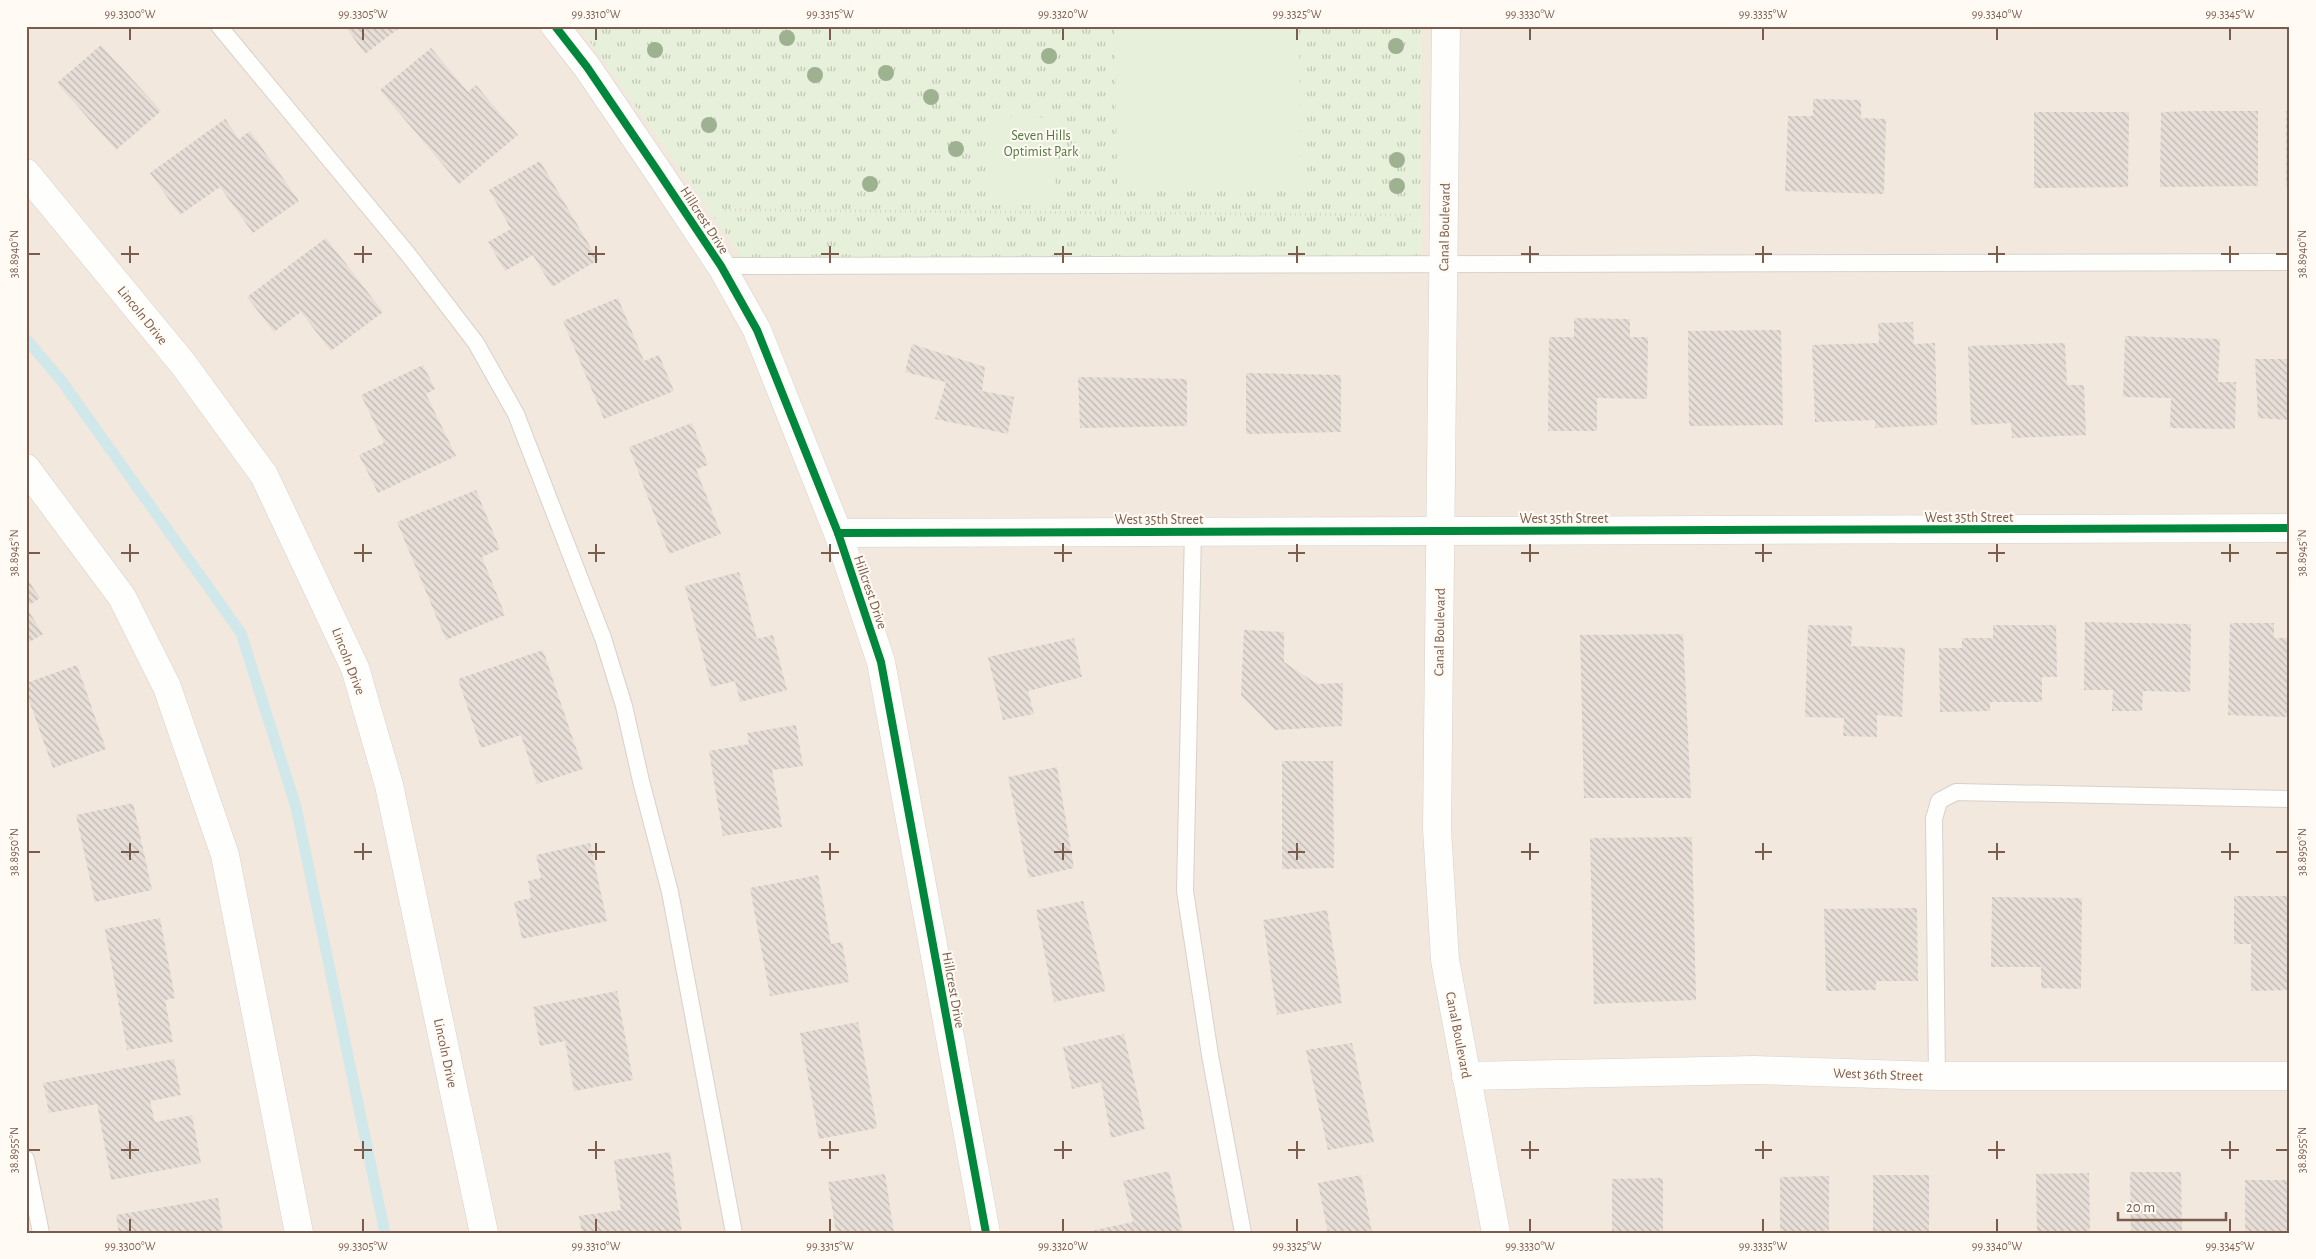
<svg xmlns="http://www.w3.org/2000/svg" width="2316" height="1259" font-family="'Alegreya Sans',sans-serif">
  <style>
    .residential { fill: #f2e8de }
    .park { fill: url(#park-tufts) }
    .garden { fill: #e7f0db }
    .lines { fill: none; stroke-linecap: round; stroke-linejoin: round }
    .stream { stroke: #d0e8ea; stroke-width: 11 }
    .building { fill: url(#building-back-hatch) }
    .service-casing { stroke: #d7d1cb; stroke-width: 18 }
    .minor-casing { stroke: #d7d1cb; stroke-width: 29 }
    .path { stroke: #dcd5d0; stroke-width: 3; stroke-dasharray: 1 4; stroke-linecap: butt }
    .service { stroke: #fefefd; stroke-width: 16 }
    .minor { stroke: #fefefd; stroke-width: 28 }
    .cycleway-casing { stroke: #fffaf3; stroke-width: 11 }
    .cycleway { stroke: #00873e; stroke-width: 8 }
    .tree { fill: #9eb190 }
    .ticks { fill: none; stroke: #7a5c4d; stroke-width: 2 }
    .labels { text-anchor: middle; stroke-width: 4; stroke-linejoin: round; paint-order: stroke }
    .park-label { font-size: 14px; fill: #537a41; stroke: #fffaf3 }
    .street-label { font-size: 14px; fill: #7a5c4d; stroke: #fffaf3 }
    .neatline { fill: none; stroke: #7a5c4d; stroke-width: 2 }
    .ticks-label { font-size: 12px; text-anchor: middle; fill: #7a5c4d }
  </style>
  <defs>
    <pattern id="park-tufts" width="24" height="20" patternUnits="userSpaceOnUse" patternTransform="scale(1.25)"><rect width="24" height="20" fill="#e7f0db"/><path d="M3 7l-1-3M5 7V3M7 7l1-3M15 17l-1-3M17 17v-4M19 17l1-3" fill="none" stroke="#c0c6b4"/></pattern>
    <pattern id="building-back-hatch" width="6" height="6" patternUnits="userSpaceOnUse" patternTransform="scale(1.25)"><rect width="6" height="6" fill="#e6ded7"/><path d="M-1 5l2 2M0 0l6 6M5-1l2 2" fill="none" stroke="#bfb7b1"/></pattern>
  </defs>
  <rect width="100%" height="100%" fill="#f9f5f0"/>
  <rect class="residential" x="26" y="26" width="2264" height="1207"/>
  <polygon class="park" points="579,26 1421,26 1421,260 744,260"/>
  <g class="garden">
    <polygon points="1115,26 1299,26 1301,185 1117,187"/>
    <polygon points="988,116 1054,118 1056,205 987,205"/>
  </g>
  <g class="lines">
    <polyline class="stream" points="26,339 61,380 241,633 296,807 385,1233"/>
  </g>
  <g class="building">
    <polygon points="345,26 402,26 365,54"/>
    <polygon points="101,45 161,111 116,150 57,83"/>
    <polygon points="431,48 468,92 476,85 518,135 459,184 380,90"/>
    <polygon points="1813,99 1861,100 1861,118 1886,119 1884,194 1785,191 1788,116 1813,116"/>
    <polygon points="2200,111 2258,111 2258,186 2160,187 2161,112"/>
    <rect x="2286" y="111" width="4" height="75"/>
    <polygon points="2034,112 2129,112 2128,187 2034,188"/>
    <polygon points="225,119 239,139 250,131 299,201 253,233 220,187 180,215 150,173"/>
    <polygon points="540,161 598,260 552,287 533,255 505,271 488,242 511,229 489,190"/>
    <polygon points="326,238 383,312 331,351 301,312 274,332 247,297"/>
    <polygon points="618,298 644,361 659,355 674,391 604,419 563,321"/>
    <polygon points="1574,318 1630,319 1630,337 1648,337 1647,399 1597,398 1597,431 1548,431 1549,337 1574,337"/>
    <polygon points="1913,322 1914,344 1935,343 1937,425 1875,428 1875,420 1815,422 1812,345 1879,343 1878,323"/>
    <polygon points="1781,330 1783,425 1689,426 1688,331"/>
    <polygon points="2125,336 2220,339 2218,382 2236,382 2235,429 2170,428 2171,398 2123,397"/>
    <polygon points="2065,343 2067,385 2084,385 2086,435 2012,438 2011,423 1971,425 1968,346"/>
    <polygon points="912,344 985,367 982,391 1014,397 1008,434 935,419 946,382 905,372"/>
    <polygon points="2255,359 2290,359 2290,420 2258,418"/>
    <polygon points="423,365 435,389 426,394 456,456 378,493 359,455 384,443 361,395"/>
    <polygon points="1246,373 1341,375 1341,432 1246,434"/>
    <polygon points="1078,377 1187,379 1187,426 1080,428"/>
    <polygon points="692,423 708,465 696,469 721,534 669,554 629,447"/>
    <polygon points="476,490 500,549 482,557 505,615 446,640 397,522"/>
    <polygon points="739,572 757,639 773,635 787,690 740,702 735,681 711,687 685,586"/>
    <polygon points="26,577 40,598 26,607"/>
    <polygon points="26,607 43,634 26,644"/>
    <polygon points="2085,622 2191,624 2190,692 2143,691 2142,711 2112,711 2113,690 2084,690"/>
    <polygon points="2230,623 2274,623 2274,638 2290,638 2290,717 2228,715"/>
    <polygon points="1808,625 1852,626 1851,646 1905,648 1902,717 1877,715 1877,737 1843,736 1844,718 1805,717"/>
    <polygon points="1993,625 2056,625 2057,677 2042,677 2042,702 1990,702 1990,711 1940,712 1939,648 1962,648 1962,638 1993,638"/>
    <polygon points="1244,630 1284,632 1284,662 1317,684 1343,683 1342,726 1275,730 1241,695"/>
    <polygon points="1683,634 1691,798 1584,798 1580,635"/>
    <polygon points="1074,638 1082,677 1028,691 1034,714 1003,720 988,657"/>
    <polygon points="543,650 583,769 537,784 521,735 481,748 458,679"/>
    <polygon points="77,665 106,749 53,768 26,692 26,683"/>
    <polygon points="796,725 803,766 772,770 782,827 723,836 709,751 749,744 747,733"/>
    <polygon points="1282,761 1333,761 1334,868 1282,869"/>
    <polygon points="1057,767 1074,868 1029,878 1008,777"/>
    <polygon points="133,803 152,890 95,902 76,815"/>
    <polygon points="1692,837 1696,1000 1594,1004 1590,838"/>
    <polygon points="590,843 607,921 522,939 514,902 531,898 528,881 541,878 536,855"/>
    <polygon points="818,875 831,944 842,942 849,982 770,996 750,888"/>
    <polygon points="2234,896 2290,896 2290,990 2251,991 2251,944 2234,944"/>
    <polygon points="1992,897 2082,898 2081,989 2041,988 2041,967 1991,967"/>
    <polygon points="1083,901 1106,991 1054,1002 1036,910"/>
    <polygon points="1917,908 1918,981 1876,981 1876,990 1826,991 1824,909"/>
    <polygon points="1327,910 1342,1003 1277,1015 1263,920"/>
    <polygon points="160,918 175,998 165,1000 173,1042 127,1050 105,929"/>
    <polygon points="617,991 633,1080 574,1091 565,1041 540,1046 533,1007"/>
    <polygon points="858,1022 877,1128 819,1139 800,1033"/>
    <polygon points="1124,1034 1145,1129 1111,1138 1101,1082 1072,1089 1063,1047"/>
    <polygon points="1352,1043 1374,1142 1328,1150 1306,1050"/>
    <polygon points="174,1059 181,1095 150,1101 155,1122 192,1115 201,1163 111,1180 97,1104 49,1113 43,1083"/>
    <polygon points="670,1152 682,1233 582,1233 579,1216 621,1210 614,1160"/>
    <polygon points="1169,1171 1183,1233 1096,1233 1095,1230 1133,1222 1123,1181"/>
    <polygon points="2130,1172 2181,1172 2182,1233 2131,1233"/>
    <polygon points="2089,1173 2090,1233 2037,1233 2036,1174"/>
    <polygon points="885,1174 894,1233 836,1233 828,1182"/>
    <polygon points="1361,1175 1372,1233 1328,1233 1318,1183"/>
    <rect x="1873" y="1175" width="56" height="58"/>
    <polygon points="1829,1176 1829,1233 1780,1233 1780,1177"/>
    <polygon points="1663,1178 1663,1233 1612,1233 1612,1179"/>
    <rect x="2245" y="1180" width="45" height="53"/>
    <polygon points="218,1198 223,1233 119,1233 116,1215"/>
  </g>
  <g class="lines">
    <defs>
      <g id="service">
        <polyline points="219,26 407,253 476,343 516,414 603,638 624,706 641,781 670,892 734,1233"/>
        <polyline points="721,266 2290,262"/>
        <polyline points="1193,531 1185,891 1210,1055 1243,1233"/>
        <polyline points="1937,1076 1934,819 1939,801 1956,792 2290,799"/>
        <polyline points="26,1159 41,1233"/>
      </g>
      <g id="minor">
        <polyline points="555,26 587,67 657,170 721,266 757,330 838,533 881,662 986,1233"/>
        <polyline points="1446,26 1437,829 1445,960 1496,1233"/>
        <polyline points="26,173 184,365 264,475 355,668 389,785 484,1233"/>
        <polyline points="26,468 122,597 167,687 225,855 299,1233"/>
        <polyline points="838,533 2290,528"/>
        <polyline points="1466,1076 1754,1070 1937,1076 2290,1076"/>
      </g>
    </defs>
    <use href="#service" class="service-casing"/>
    <use href="#minor" class="minor-casing"/>
    <polyline class="path" points="725,210 1411,215"/>
    <use href="#service" class="service"/>
    <use href="#minor" class="minor"/>
    <defs>
      <g id="cycleway">
        <polyline points="555,26 587,67 657,170 721,266 757,330 838,533 881,662 986,1233"/>
        <polyline points="838,533 2290,528"/>
      </g>
    </defs>
    <use href="#cycleway" class="cycleway-casing"/>
    <use href="#cycleway" class="cycleway"/>
  </g>
  <g class="tree">
    <circle cx="787" cy="38" r="8"/>
    <circle cx="1396" cy="46" r="8"/>
    <circle cx="655" cy="50" r="8"/>
    <circle cx="1049" cy="56" r="8"/>
    <circle cx="886" cy="73" r="8"/>
    <circle cx="815" cy="75" r="8"/>
    <circle cx="931" cy="97" r="8"/>
    <circle cx="709" cy="125" r="8"/>
    <circle cx="956" cy="149" r="8"/>
    <circle cx="1397" cy="160" r="8"/>
    <circle cx="870" cy="184" r="8"/>
    <circle cx="1397" cy="186" r="8"/>
  </g>
  <path class="ticks" d="M130 28V40M363 28V40M596 28V40M830 28V40M1063 28V40M1297 28V40M1530 28V40M1763 28V40M1997 28V40M2230 28V40M130 246V263M363 246V263M596 246V263M830 246V263M1063 246V263M1297 246V263M1530 246V263M1763 246V263M1997 246V263M2230 246V263M28 254H40M121 254H139M354 254H372M588 254H605M821 254H839M1054 254H1072M1288 254H1305M1521 254H1539M1755 254H1772M1988 254H2005M2221 254H2239M2276 254H2288M130 544V562M363 544V562M596 544V562M830 544V562M1063 544V562M1297 544V562M1530 544V562M1763 544V562M1997 544V562M2230 544V562M28 553H40M121 553H139M354 553H372M588 553H605M821 553H839M1054 553H1072M1288 553H1305M1521 553H1539M1755 553H1772M1988 553H2005M2221 553H2239M2276 553H2288M130 843V860M363 843V860M596 843V860M830 843V860M1063 843V860M1297 843V860M1530 843V860M1763 843V860M1997 843V860M2230 843V860M28 852H40M121 852H139M354 852H372M588 852H605M821 852H839M1054 852H1072M1288 852H1305M1521 852H1539M1755 852H1772M1988 852H2005M2221 852H2239M2276 852H2288M130 1141V1159M363 1141V1159M596 1141V1159M830 1141V1159M1063 1141V1159M1297 1141V1159M1530 1141V1159M1763 1141V1159M1997 1141V1159M2230 1141V1159M28 1150H40M121 1150H139M354 1150H372M588 1150H605M821 1150H839M1054 1150H1072M1288 1150H1305M1521 1150H1539M1755 1150H1772M1988 1150H2005M2221 1150H2239M2276 1150H2288M130 1219V1232M363 1219V1232M596 1219V1232M830 1219V1232M1063 1219V1232M1297 1219V1232M1530 1219V1232M1763 1219V1232M1997 1219V1232M2230 1219V1232"/>
  <g class="labels">
    <g class="park-label">
      <text x="1041" y="140">Seven Hills<tspan x="1041" dy="16">Optimist Park</tspan></text>
    </g>
    <g class="street-label">
      <text transform="translate(705 220) rotate(57)" y="5">Hillcrest Drive</text>
      <text transform="translate(1444 227) rotate(-89)" y="5">Canal Boulevard</text>
      <text transform="translate(143 315) rotate(51)" y="5">Lincoln Drive</text>
      <text x="1969" y="522">West 35th Street</text>
      <text x="1564" y="523">West 35th Street</text>
      <text x="1159" y="524">West 35th Street</text>
      <text transform="translate(871 592) rotate(71)" y="5">Hillcrest Drive</text>
      <text transform="translate(1439 632) rotate(-89)" y="5">Canal Boulevard</text>
      <text transform="translate(349 661) rotate(69)" y="5">Lincoln Drive</text>
      <text transform="translate(954 990) rotate(80)" y="5">Hillcrest Drive</text>
      <text transform="translate(1459 1035) rotate(79)" y="5">Canal Boulevard</text>
      <text transform="translate(446 1053) rotate(78)" y="5">Lincoln Drive</text>
      <text transform="translate(1878 1074) rotate(2)" y="5">West 36th Street</text>
    </g>
  </g>
  <rect width="2316" height="1259" fill="none" stroke="#fffaf3" stroke-width="55"/>
  <path d="M2118 1212v8h108v-8" fill="none" stroke="#7a5c4d" stroke-width="2.5"/>
  <text x="2126" y="1212" font-size="15" fill="#7a5c4d" stroke="#fffaf3" stroke-width="4" paint-order="stroke">20 m</text>
  <rect x="28" y="28" width="2260" height="1204" class="neatline"/>
  <g class="ticks-label">
    <text x="130" y="18">99.3300°W</text>
    <text x="363" y="18">99.3305°W</text>
    <text x="596" y="18">99.3310°W</text>
    <text x="830" y="18">99.3315°W</text>
    <text x="1063" y="18">99.3320°W</text>
    <text x="1297" y="18">99.3325°W</text>
    <text x="1530" y="18">99.3330°W</text>
    <text x="1763" y="18">99.3335°W</text>
    <text x="1997" y="18">99.3340°W</text>
    <text x="2230" y="18">99.3345°W</text>
    <text transform="translate(2302 254) rotate(-90)" y="4">38.8940°N</text>
    <text transform="translate(14 254) rotate(-90)" y="4">38.8940°N</text>
    <text transform="translate(2302 553) rotate(-90)" y="4">38.8945°N</text>
    <text transform="translate(14 553) rotate(-90)" y="4">38.8945°N</text>
    <text transform="translate(2302 852) rotate(-90)" y="4">38.8950°N</text>
    <text transform="translate(14 852) rotate(-90)" y="4">38.8950°N</text>
    <text transform="translate(2302 1150) rotate(-90)" y="4">38.8955°N</text>
    <text transform="translate(14 1150) rotate(-90)" y="4">38.8955°N</text>
    <text x="130" y="1250">99.3300°W</text>
    <text x="363" y="1250">99.3305°W</text>
    <text x="596" y="1250">99.3310°W</text>
    <text x="830" y="1250">99.3315°W</text>
    <text x="1063" y="1250">99.3320°W</text>
    <text x="1297" y="1250">99.3325°W</text>
    <text x="1530" y="1250">99.3330°W</text>
    <text x="1763" y="1250">99.3335°W</text>
    <text x="1997" y="1250">99.3340°W</text>
    <text x="2230" y="1250">99.3345°W</text>
  </g>
</svg>
